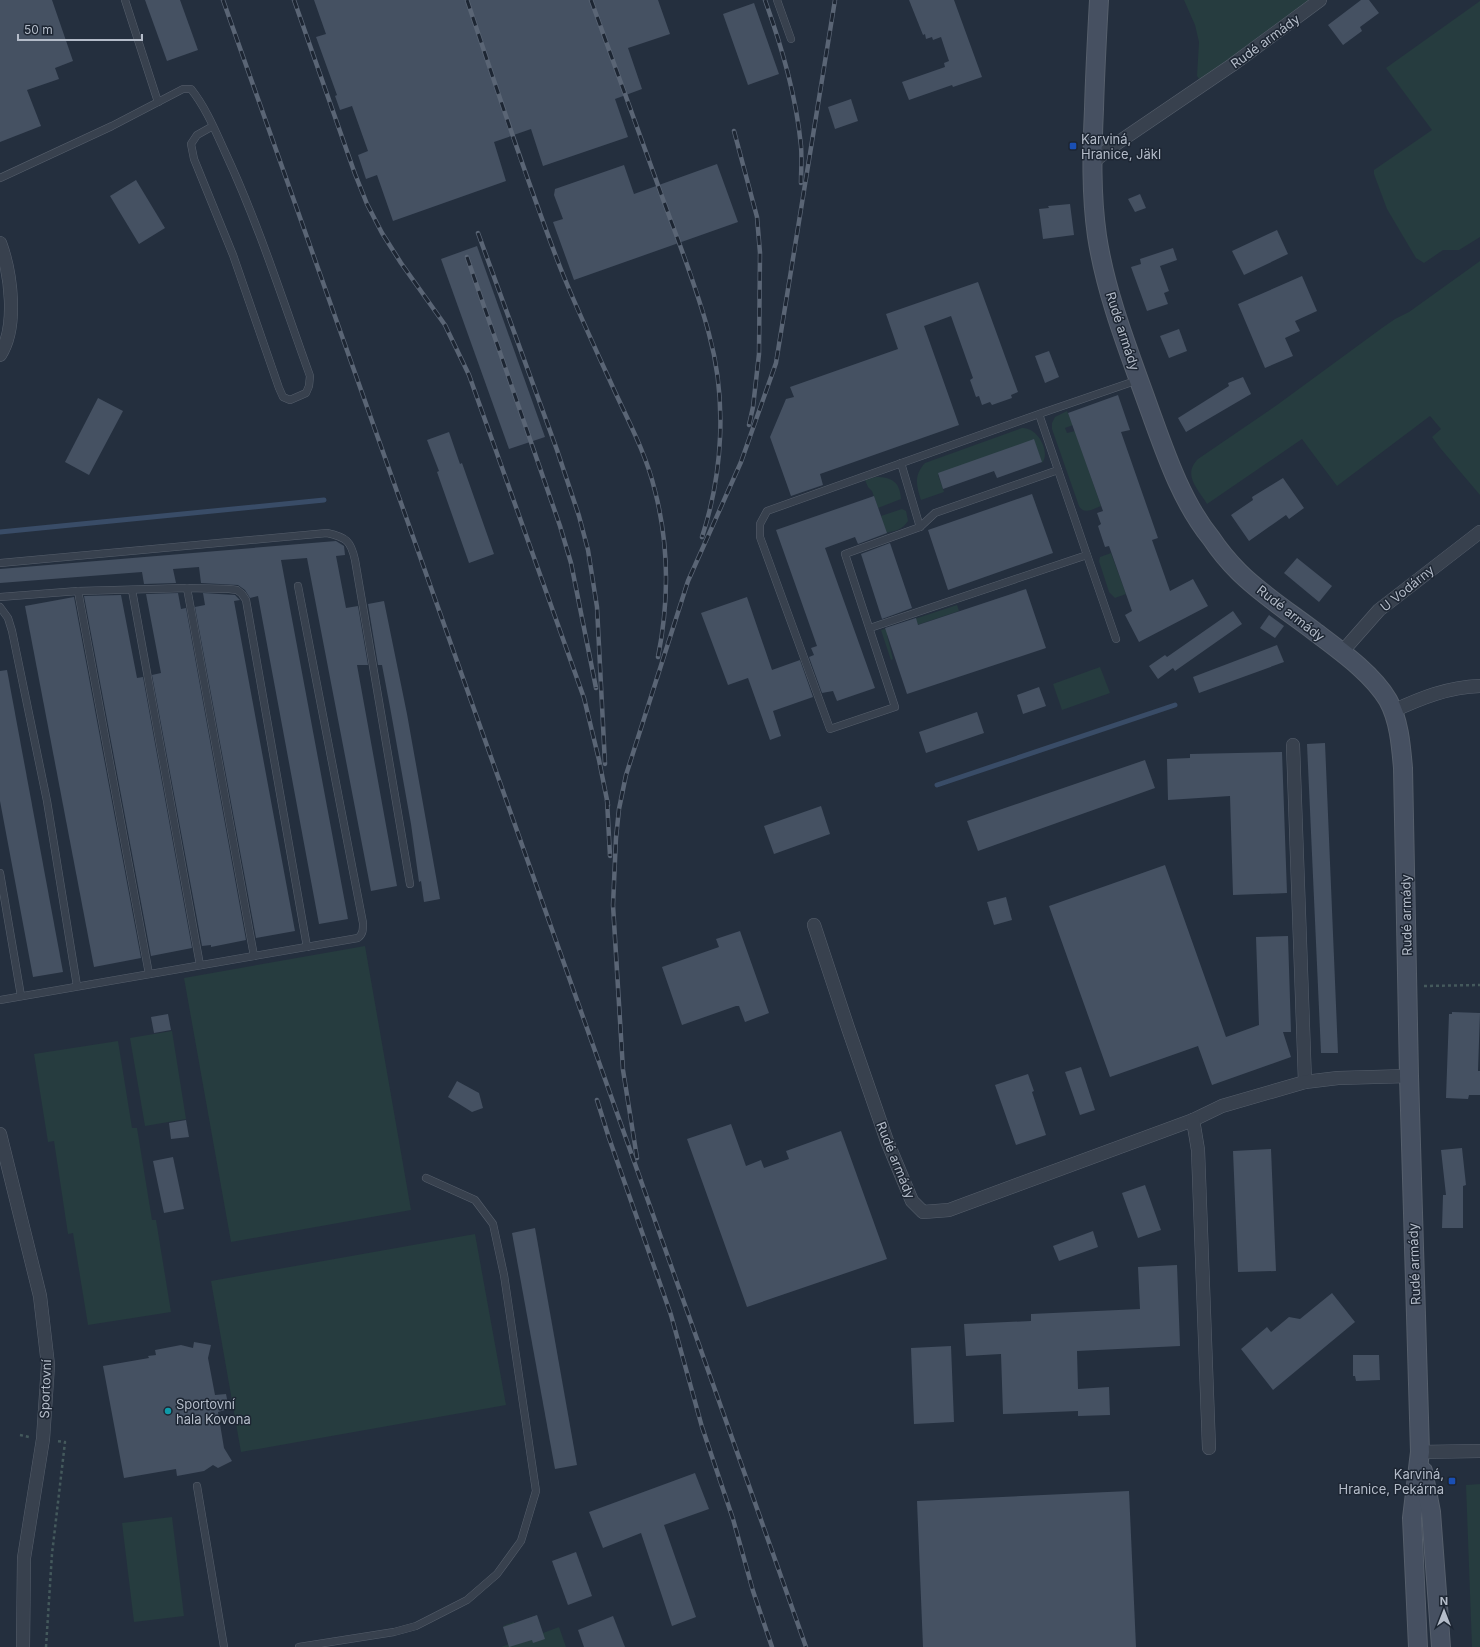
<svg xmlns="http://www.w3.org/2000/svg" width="1480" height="1647" font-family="Inter,sans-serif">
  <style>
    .green { fill: #263c3f }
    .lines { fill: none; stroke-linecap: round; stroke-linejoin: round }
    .stream { stroke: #394c67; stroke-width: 5 }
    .building { fill: #455162 }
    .service-casing { stroke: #565f6c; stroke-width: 8 }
    .minor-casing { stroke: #565f6c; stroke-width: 14 }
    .secondary-casing { stroke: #565f6c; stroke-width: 20 }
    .path { stroke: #44595c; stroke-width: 2.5; stroke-dasharray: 3 3; stroke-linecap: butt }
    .service { stroke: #38414e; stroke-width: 7 }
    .minor { stroke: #38414e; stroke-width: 13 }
    .secondary { stroke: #465061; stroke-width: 18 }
    .rail-casing { stroke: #5a6575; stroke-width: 4.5 }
    .rail { stroke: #1d2633; stroke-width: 3; stroke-dasharray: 9; stroke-linecap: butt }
    .transit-dot { fill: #1a4fb4; stroke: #1d2633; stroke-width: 1.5 }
    .culture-dot { fill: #0f9aa8; stroke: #1d2633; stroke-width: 1.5 }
    .labels { text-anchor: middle; stroke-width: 3; stroke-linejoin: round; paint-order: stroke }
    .street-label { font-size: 13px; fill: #b4bcc9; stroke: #1d2633 }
    .poi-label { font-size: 13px; fill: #b4bcc9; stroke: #1d2633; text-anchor: start }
  </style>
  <rect width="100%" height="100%" fill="#242f3e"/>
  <g class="green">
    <polygon points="1184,0 1310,0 1200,80 1197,76 1199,42 1195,25"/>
    <polygon points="1480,1 1480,237 1459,250 1443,250 1424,263 1416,258 1387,209 1374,174 1374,170 1432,130 1386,68"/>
    <path d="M1480 261V495L1441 449 1432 437 1441 429 1430 416 1337 486 1302 439 1207 504C1198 489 1182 475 1198 459L1277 405 1382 328 1395 319 1409 312Z"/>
    <path d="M1067 411 1073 425 1065 428 1067 433 1075 431 1101 506C1093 509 1084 515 1079 506L1052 429V423L1055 417Z"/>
    <path d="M1022 428C1038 427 1051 453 1042 463L1034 440 938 475 944 492 921 500C916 485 914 475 925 463Z"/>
    <path d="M876 477C892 477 900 482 901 499L878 508 872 491 868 487 865 480Z"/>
    <path d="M902 509 906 511 908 521C902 530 895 531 885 533L881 516Z"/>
    <polygon points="1111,553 1126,594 1115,598 1109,592 1099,561 1100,557"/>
    <polygon points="957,605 959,611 887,635 893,659 891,660 881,630"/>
    <polygon points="1100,667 1110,693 1062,710 1053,684"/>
    <polygon points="365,946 411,1210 231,1242 184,978"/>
    <polygon points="172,1031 186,1119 145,1126 130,1038"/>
    <polygon points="118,1041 132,1128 137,1128 152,1220 156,1220 171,1312 88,1325 73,1233 68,1234 54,1141 48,1142 34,1054"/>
    <polygon points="475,1234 506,1405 241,1452 211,1281"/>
    <polygon points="1480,1484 1480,1647 1472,1647 1466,1485"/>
    <polygon points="172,1517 184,1616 134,1622 122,1523"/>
    <polygon points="537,1615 543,1633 559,1627 566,1647 501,1647 509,1644 503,1626 514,1622 515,1625 526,1621 526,1619"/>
  </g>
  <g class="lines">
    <g class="stream">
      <polyline points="0,532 324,500"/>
      <polyline points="937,785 1175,705"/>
    </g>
  </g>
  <g class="building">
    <polygon points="0,0 52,0 73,61 55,68 59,79 27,90 41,126 0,142"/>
    <polygon points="145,0 180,0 198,50 167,61"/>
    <polygon points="314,0 658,0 670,34 628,48 642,89 615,99 628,137 543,166 531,129 494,142 506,181 393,221 377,175 366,179 358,155 368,151 352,106 340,110 335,96 337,95 316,37 326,34"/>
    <polygon points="909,0 954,0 982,77 953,87 952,85 909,100 902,82 945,67 944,63 949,61 941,37 933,40 932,37 926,39 925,34 923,35"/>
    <polygon points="1361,0 1369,0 1379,13 1360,27 1362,31 1343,45 1328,25"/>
    <polygon points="754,3 779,74 748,85 723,14"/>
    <polygon points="851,99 858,121 835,129 828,107"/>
    <polygon points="717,164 738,222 574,280 553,222 563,219 554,195 555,189 624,165 634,194"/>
    <polygon points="136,180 165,228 139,244 110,196"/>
    <polygon points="1140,194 1146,208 1135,212 1128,199"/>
    <polygon points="1070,204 1074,235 1043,239 1039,209 1049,208 1048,206"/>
    <polygon points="1277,230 1288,254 1244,275 1232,251"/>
    <polygon points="477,246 545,437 509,449 441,259"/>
    <polygon points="1173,248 1177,260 1160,266 1169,291 1164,293 1168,304 1147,311 1131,267 1141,264 1140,259"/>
    <polygon points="1302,276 1317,311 1295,321 1300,331 1285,338 1293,356 1265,368 1238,304"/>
    <polygon points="978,282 1018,392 1011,395 1012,398 992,405 990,402 982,405 979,396 976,397 970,380 973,378 951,316 924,326 959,425 820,474 823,485 791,496 770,437 786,399 794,397 790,387 898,349 886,314"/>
    <polygon points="1179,329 1187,351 1169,358 1160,336"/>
    <polygon points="1049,351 1059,377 1045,383 1035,356"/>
    <polygon points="1243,377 1251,394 1186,432 1178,418 1229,386 1228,383"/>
    <polygon points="1118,395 1130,430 1121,432 1158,538 1152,540 1170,591 1193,579 1208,606 1139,642 1125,615 1132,611 1109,546 1105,547 1098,526 1101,524 1097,513 1103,511 1068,413"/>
    <polygon points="98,398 123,411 89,475 65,462"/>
    <polygon points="449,432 460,464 462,463 494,554 469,563 437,472 439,471 427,440"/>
    <polygon points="1034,439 1042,462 997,478 994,471 943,489 938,473"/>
    <polygon points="1283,478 1304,508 1289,519 1286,515 1249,541 1231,515 1253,500 1252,497"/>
    <polygon points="1032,494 1053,553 948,590 928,530"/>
    <polygon points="874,496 887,533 858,544 855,537 825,548 875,688 837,701 833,691 822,693 809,657 814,655 811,648 817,646 776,530"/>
    <polygon points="336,541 344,546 345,555 336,556 346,608 358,606 368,665 357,665 397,886 371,891 307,558 281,560 348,919 319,924 258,596 250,598 245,590 238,585 201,583 199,567 173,569 176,583 144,584 142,572 0,583 0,569"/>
    <polygon points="890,543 912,608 882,619 861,554"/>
    <polygon points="1297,558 1332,586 1319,602 1284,573"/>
    <polygon points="1026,589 1046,648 907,694 885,628 916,618 918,625"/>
    <polygon points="178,593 181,609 186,608 246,940 211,947 211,945 202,946 152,675 161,673 146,594"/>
    <polygon points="203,593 235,595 240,600 234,601 295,931 256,938 195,607 205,605"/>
    <polygon points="121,595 137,678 143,677 192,948 151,956 84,596"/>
    <polygon points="74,597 141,958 94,967 25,606"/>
    <polygon points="747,597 772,670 800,660 813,697 773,711 781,736 770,740 748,678 728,685 701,613"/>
    <polygon points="384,601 407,714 440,899 424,902 421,881 419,882 411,824 390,707 382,665 378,665 368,604"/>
    <polygon points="1233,611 1242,624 1175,671 1173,668 1158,679 1149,666 1165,655 1167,657"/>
    <polygon points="1269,615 1284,626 1275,638 1260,628"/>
    <polygon points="1277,645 1284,662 1199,693 1193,677"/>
    <polygon points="7,670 63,972 33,977 0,801 0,671"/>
    <polygon points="1039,687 1046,706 1023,714 1017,695"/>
    <polygon points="977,712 984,733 926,753 919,732"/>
    <polygon points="1325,743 1338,1053 1321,1053 1307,744"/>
    <polygon points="1282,752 1287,893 1233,895 1230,796 1168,800 1167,759 1190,758 1190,754"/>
    <polygon points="1145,760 1155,788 978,851 967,821"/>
    <polygon points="821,806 830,834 774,854 764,826"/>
    <polygon points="1165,865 1226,1037 1259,1025 1256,937 1288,936 1291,1032 1283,1032 1291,1057 1212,1085 1198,1046 1110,1077 1049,906"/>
    <polygon points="1006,897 1012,920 994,925 987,902"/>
    <polygon points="740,931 769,1013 745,1022 739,1006 736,1006 682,1025 662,967 719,947 716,939"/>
    <polygon points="1452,1012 1480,1013 1478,1071 1480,1071 1480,1095 1469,1095 1468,1099 1446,1098 1449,1014 1452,1014"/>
    <polygon points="168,1014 171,1030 154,1033 151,1017"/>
    <polygon points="1081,1067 1095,1110 1080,1115 1065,1072"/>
    <polygon points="1028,1074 1034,1091 1032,1092 1046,1135 1016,1145 995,1085"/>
    <polygon points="457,1081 479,1093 483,1108 472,1112 448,1097"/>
    <polygon points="186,1120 189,1137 171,1139 169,1123"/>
    <polygon points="731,1124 746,1166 761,1160 764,1168 789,1159 786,1151 841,1131 887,1259 747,1307 687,1139"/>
    <polygon points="1462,1148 1466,1185 1463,1186 1463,1228 1442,1228 1443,1195 1446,1195 1441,1150"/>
    <polygon points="1271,1149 1276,1271 1238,1272 1233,1151"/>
    <polygon points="173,1157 184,1209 164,1213 153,1161"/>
    <polygon points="1145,1185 1161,1230 1138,1238 1122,1193"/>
    <polygon points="535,1228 577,1465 555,1469 512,1233"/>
    <polygon points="1093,1231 1098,1247 1059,1261 1053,1246"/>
    <polygon points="1177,1265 1180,1346 1077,1351 1078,1389 1109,1387 1110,1415 1078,1416 1078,1411 1003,1414 1001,1354 966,1356 964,1324 1031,1321 1031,1314 1140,1309 1138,1267"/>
    <polygon points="1332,1293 1355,1322 1273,1390 1241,1349 1267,1327 1271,1332 1289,1317 1300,1319"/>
    <polygon points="194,1342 211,1345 208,1358 215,1395 226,1394 229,1409 218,1412 224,1448 232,1461 218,1468 213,1465 204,1471 177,1476 176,1469 124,1478 103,1366 149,1358 148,1356 156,1355 155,1350 181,1345 193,1348"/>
    <polygon points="951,1346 954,1422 914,1424 911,1348"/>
    <polygon points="1353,1355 1379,1355 1380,1380 1356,1381 1355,1376 1353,1376"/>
    <polygon points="695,1473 709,1509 664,1525 696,1617 672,1626 641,1533 603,1548 589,1512"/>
    <polygon points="1129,1491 1136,1647 923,1647 917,1501"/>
    <polygon points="576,1552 592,1596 568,1605 552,1561"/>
    <polygon points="537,1615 545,1639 533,1643 532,1640 509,1647 503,1627"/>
    <polygon points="613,1616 625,1647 584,1647 578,1630"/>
  </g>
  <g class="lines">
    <defs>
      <g id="service">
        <polyline points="125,0 158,102"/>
        <polyline points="777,0 791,39"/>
        <path d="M0 178 112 126 183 89H191C206 108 215 130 225 152 259 225 283 301 310 376L309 386 306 393 290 400 283 397 279 388 233 255 194 159 191 144 197 135 213 126"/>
        <polyline points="1039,414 1058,470 935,513 920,527 845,554 895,707 830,729 760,537 760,524 767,511 1039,414 1138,380"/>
        <polyline points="901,463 920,527"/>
        <polyline points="1087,555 1116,639"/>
        <path d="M0 563 327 533C346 537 351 541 355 560L410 884"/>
        <polyline points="187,588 254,956"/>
        <polyline points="132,590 200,965"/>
        <polyline points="78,591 149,974"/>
        <polyline points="0,597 78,591 187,588 229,589 237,590 242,594 246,600 307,947"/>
        <polyline points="0,607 8,618 12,631 47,801 77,986"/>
        <polyline points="870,628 1087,555 1058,470"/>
        <polyline points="0,873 21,996"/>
        <path d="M0 1000 358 938C363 934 363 930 363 923L298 586"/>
        <polyline points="197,1486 224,1647"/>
        <polyline points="299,1647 394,1632 416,1626 467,1600 497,1574 521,1541 536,1491 504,1275 493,1224 475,1200 426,1178"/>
      </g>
      <g id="minor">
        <polyline points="1092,163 1110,148 1232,65 1320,0"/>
        <path d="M0 243C11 273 18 327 0 355"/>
        <polyline points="1342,652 1379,610 1480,532"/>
        <path d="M1393 711C1421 698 1448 687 1480 686"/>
        <polyline points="1293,745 1305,1082"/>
        <polyline points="814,925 848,1028 887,1141 912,1201 923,1212 949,1210 1193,1120 1222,1106 1305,1082 1338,1078 1409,1076"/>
        <polyline points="1193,1120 1198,1150 1209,1448"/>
        <polyline points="0,1134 40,1296 48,1365 43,1439 24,1558 23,1647"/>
        <polyline points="1420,1452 1480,1451"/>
      </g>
      <g id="secondary">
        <path d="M1099 0C1097 36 1095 73 1094 109 1092 152 1091 194 1097 236 1106 295 1129 352 1149 408 1165 452 1181 501 1211 538 1219 550 1228 561 1239 572 1261 594 1289 612 1314 631 1339 650 1372 673 1388 700 1399 720 1401 745 1403 768L1409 1076 1420 1452 1412 1518 1418 1647"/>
        <polyline points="1423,1471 1431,1512 1441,1647"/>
      </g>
    </defs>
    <use href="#service" class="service-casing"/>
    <use href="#minor" class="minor-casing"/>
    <use href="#secondary" class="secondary-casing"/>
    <g class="path">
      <polyline points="1424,986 1480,985"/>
      <polyline points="20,1435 29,1437"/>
      <polyline points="46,1647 52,1554 65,1442 56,1441"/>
    </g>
    <use href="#service" class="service"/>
    <use href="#minor" class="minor"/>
    <use href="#secondary" class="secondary"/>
    <defs>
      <g id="rail">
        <polyline points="223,0 806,1647"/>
        <polyline points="294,0 355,174 367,204 382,233 401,263 445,325 469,375 584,698 599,760 608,805"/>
        <path d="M467 0C497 89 526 179 560 267 577 310 597 352 616 394 631 426 647 457 655 491 669 545 669 602 658 657"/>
        <path d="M591 0C614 63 636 125 659 188 676 236 696 284 709 334 727 399 723 473 702 537"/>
        <path d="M765 0C782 48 796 95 801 146 802 158 801 171 801 183"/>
        <polyline points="734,131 757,217 760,253 759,354 753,407 749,425"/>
        <polyline points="478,233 557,450 579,516 588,550 597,607 605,764"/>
        <polyline points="467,257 560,526 571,563 596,688"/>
        <polyline points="607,800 610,856"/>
        <polyline points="597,1100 609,1138 671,1315 702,1427 733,1519 753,1591 772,1647"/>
        <polyline points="637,1158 623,1070 613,905 616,838 619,809 626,775 688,581 741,462 776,363 835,0"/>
      </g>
    </defs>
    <use href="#rail" class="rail-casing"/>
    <use href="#rail" class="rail"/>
  </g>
  <g class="transit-dot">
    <rect x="1069" y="142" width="8" height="8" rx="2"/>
    <rect x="1448" y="1477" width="8" height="8" rx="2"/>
  </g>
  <circle class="culture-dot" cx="168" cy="1411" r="4"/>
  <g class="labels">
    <g class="street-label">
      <text transform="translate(1265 41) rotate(-36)" y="5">Rudé armády</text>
      <text transform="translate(1123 331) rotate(72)" y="5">Rudé armády</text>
      <text transform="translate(1407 588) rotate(-39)" y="5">U Vodárny</text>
      <text transform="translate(1291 613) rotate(38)" y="5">Rudé armády</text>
      <text transform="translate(1406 915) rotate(-91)" y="5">Rudé armády</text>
      <text transform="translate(896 1160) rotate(68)" y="5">Rudé armády</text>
      <text transform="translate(1414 1264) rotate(-92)" y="5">Rudé armády</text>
      <text transform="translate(45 1389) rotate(-88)" y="5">Sportovní</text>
    </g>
    <g class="poi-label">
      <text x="1081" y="144">Karviná,<tspan x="1081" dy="15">Hranice, Jäkl</tspan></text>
      <text x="176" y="1409">Sportovní<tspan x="176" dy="15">hala Kovona</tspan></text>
      <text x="1444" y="1479" text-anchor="end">Karviná,<tspan x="1444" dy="15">Hranice, Pekárna</tspan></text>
    </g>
  </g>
  <g transform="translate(1444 1611)" stroke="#1d2633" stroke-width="3" paint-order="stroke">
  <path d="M0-3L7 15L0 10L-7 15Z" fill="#b4bcc9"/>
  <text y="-6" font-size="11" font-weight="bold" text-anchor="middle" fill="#b4bcc9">N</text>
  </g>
  <path d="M18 34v6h124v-6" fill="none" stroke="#b4bcc9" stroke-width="2"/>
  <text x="24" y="34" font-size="12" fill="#b4bcc9" stroke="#1d2633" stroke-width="3" paint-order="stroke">50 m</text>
</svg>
